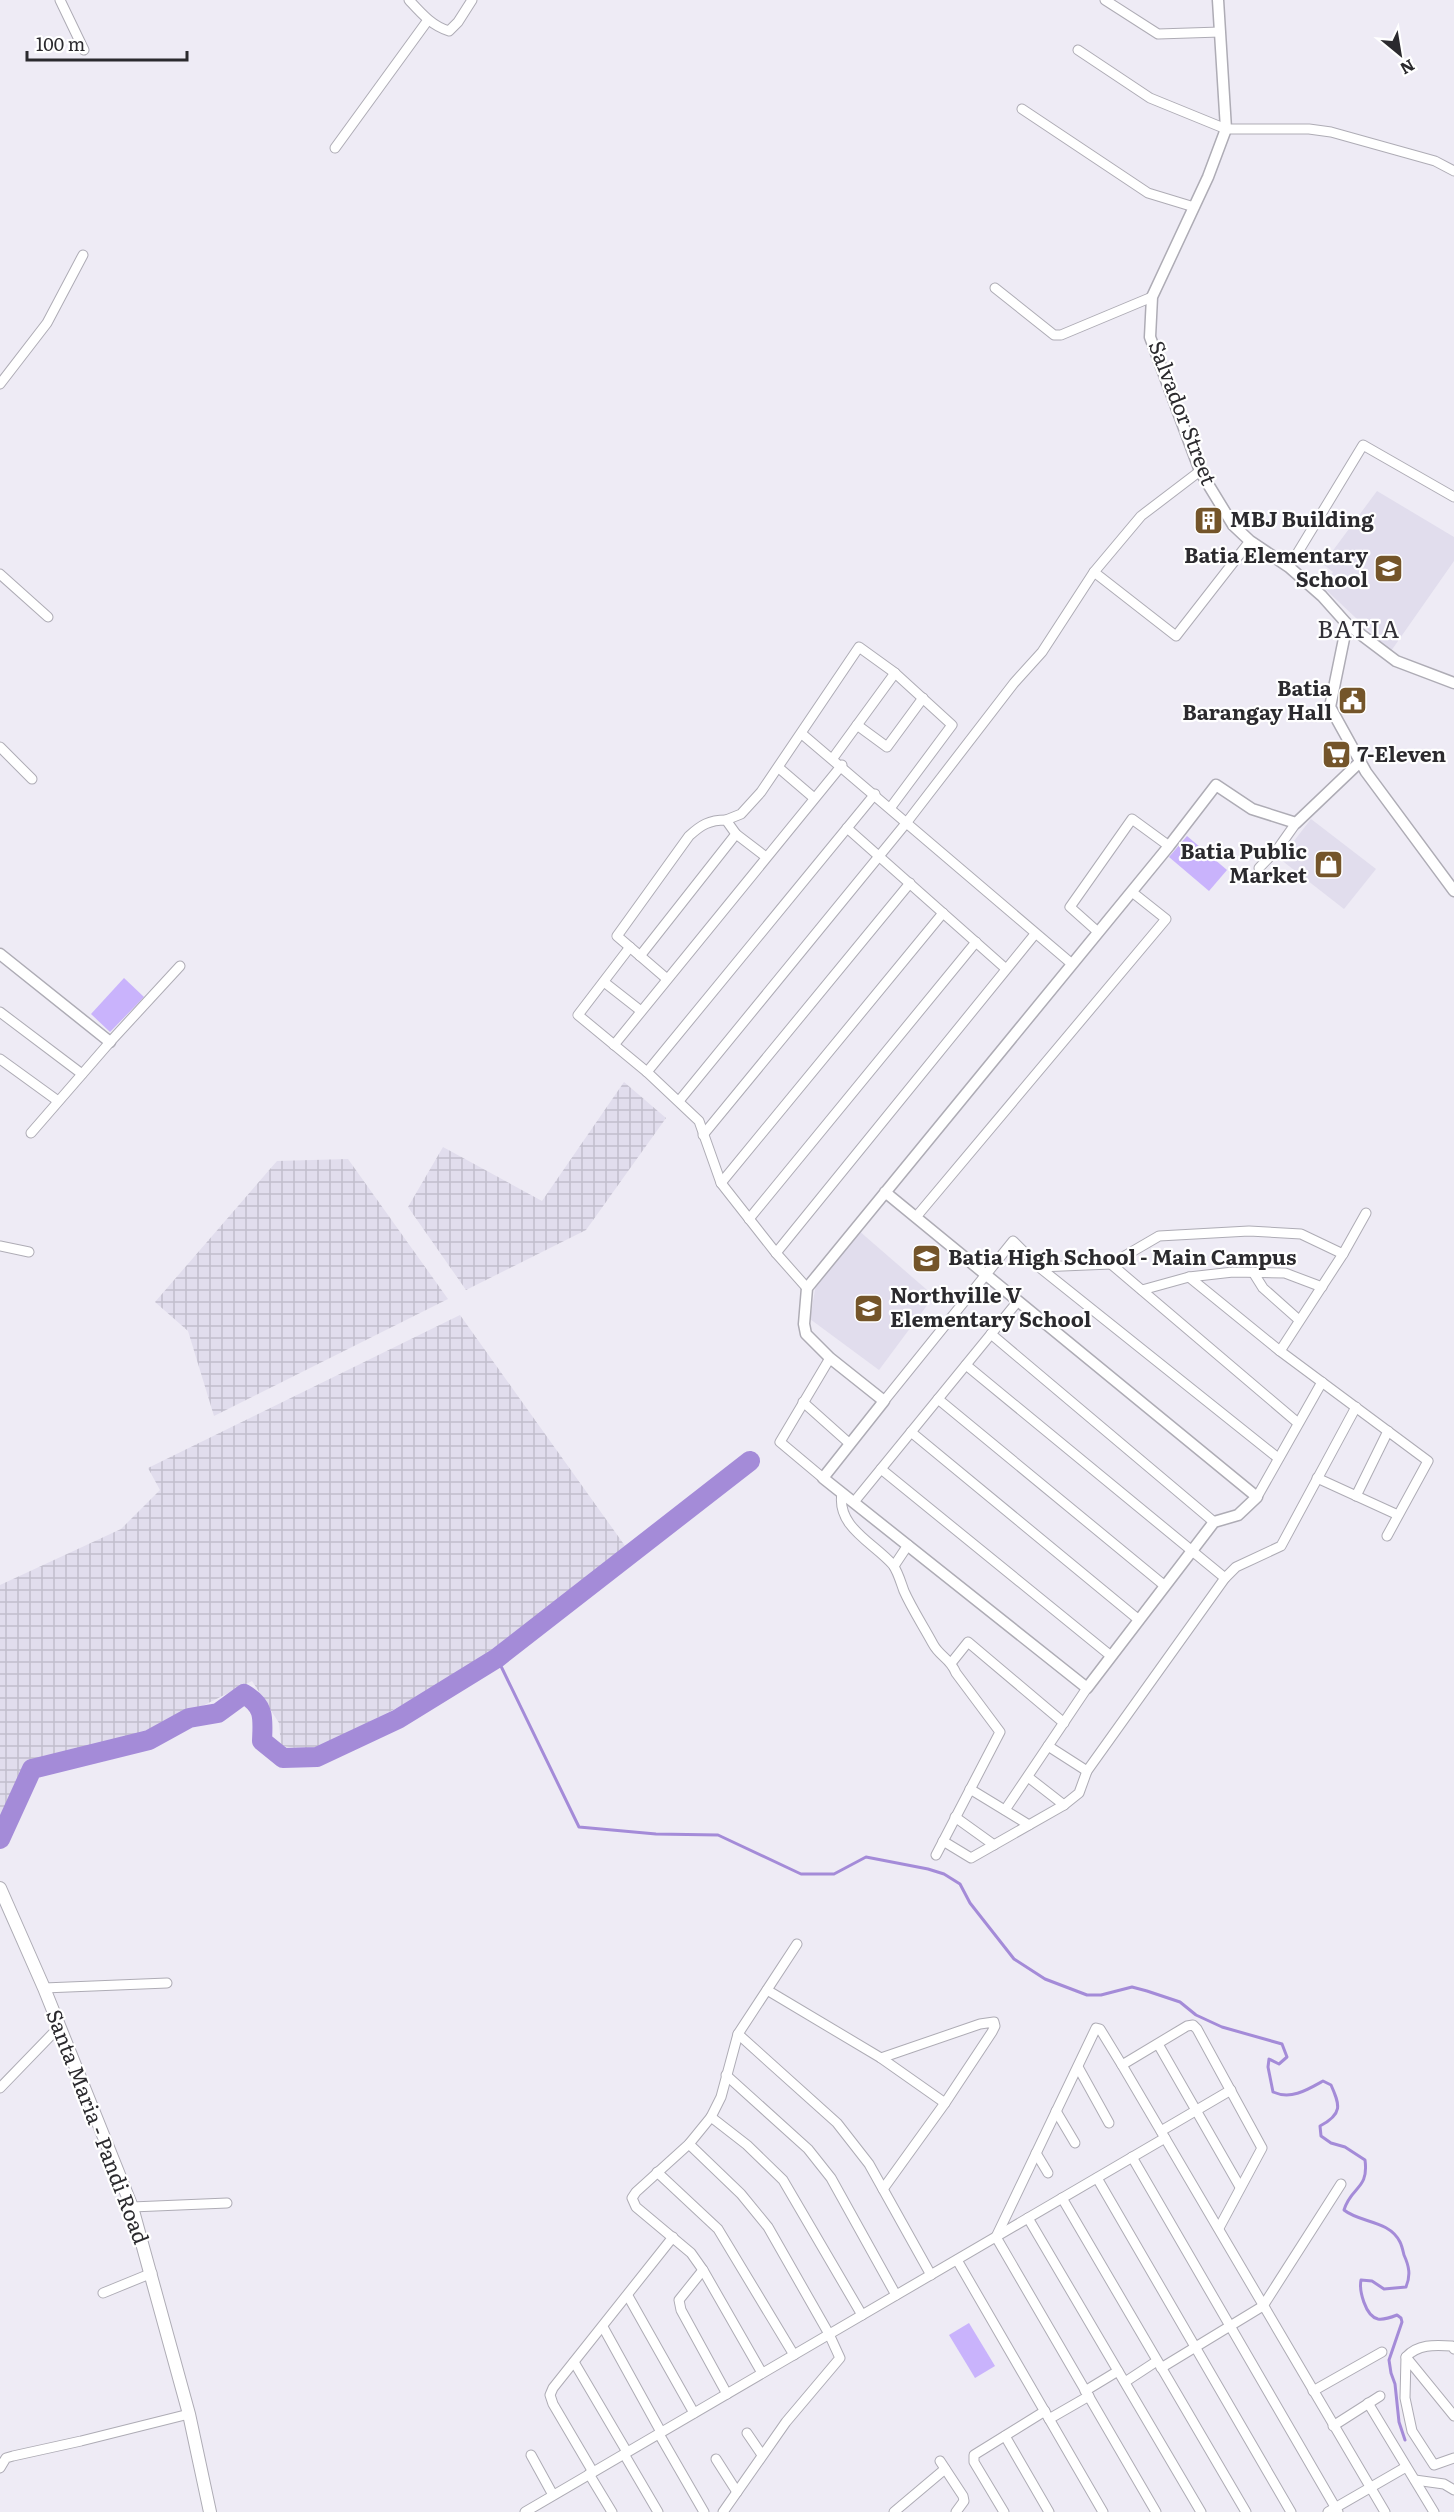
<svg xmlns="http://www.w3.org/2000/svg" width="1454" height="2512" font-family="Literata,serif">
  <style>
    .built { fill: #e1dded }
    .industrial { fill: url(#industrial-grid) }
    .pitch { fill: #c9b3fc }
    .lines { fill: none; stroke-linecap: round; stroke-linejoin: round }
    .stream { stroke: #a48bd8; stroke-width: 3 }
    .river { stroke: #a48bd8; stroke-width: 20 }
    .minor-casing { stroke: #aeacb5; stroke-width: 11 }
    .tertiary-casing { stroke: #aeacb5; stroke-width: 13 }
    .secondary-casing { stroke: #aeacb5; stroke-width: 14 }
    .minor { stroke: #fff; stroke-width: 9 }
    .tertiary { stroke: #fff; stroke-width: 10 }
    .secondary { stroke: #fff; stroke-width: 12 }
    .labels { text-anchor: middle; stroke-width: 4.5; stroke-linejoin: round; paint-order: stroke }
    .street-label { font-size: 21px; fill: #2b2a2e; stroke: #fff }
    .poi-label { font-size: 21px; font-weight: bold; fill: #2b2a2e; stroke: #fff; text-anchor: start }
    .quarter-label { font-size: 24px; letter-spacing: 1.5px; fill: #323037; stroke: #fff }
  </style>
  <defs>
    <pattern id="industrial-grid" width="8" height="8" patternUnits="userSpaceOnUse" patternTransform="scale(1.5)"><rect width="8" height="8" fill="#e1dded"/><path d="M0 4h8M4 0v8" fill="none" stroke="#c1becc"/></pattern>
  </defs>
  <rect width="100%" height="100%" fill="#eeebf5"/>
  <g class="built">
    <polygon points="1377,491 1454,537 1454,561 1391,651 1322,586 1333,572 1323,564"/>
    <polygon points="1311,819 1376,869 1344,909 1280,859"/>
    <polygon points="858,1230 934,1296 879,1370 810,1319 816,1284"/>
  </g>
  <g class="industrial">
    <polygon points="624,1082 666,1118 586,1230 466,1290 408,1207 443,1147 542,1201"/>
    <polygon points="348,1159 448,1299 214,1416 188,1331 155,1302 277,1161"/>
    <polygon points="460,1315 628,1550 489,1661 314,1750 281,1746 279,1723 252,1681 151,1732 30,1762 0,1820 0,1585 121,1529 160,1490 148,1468"/>
  </g>
  <g class="pitch">
    <polygon points="1187,836 1227,870 1209,891 1169,857"/>
    <polygon points="124,978 144,997 110,1032 91,1014"/>
    <polygon points="969,2323 995,2366 975,2378 949,2335"/>
  </g>
  <g class="lines">
    <path class="stream" d="M497 1658 579 1827 656 1834 718 1835 801 1874H834L866 1857 928 1869 944 1874 960 1884 970 1903 1014 1959 1045 1979 1087 1995H1101L1132 1987 1147 1991 1180 2002 1196 2015 1222 2027 1282 2044 1287 2057 1279 2064 1269 2059 1268 2067 1273 2092C1291 2100 1307 2090 1323 2081L1331 2085C1340 2105 1343 2114 1320 2126L1321 2136 1331 2143 1345 2147 1365 2160C1369 2190 1351 2186 1344 2210 1360 2223 1389 2220 1400 2242 1402 2246 1403 2251 1404 2255 1409 2266 1411 2275 1406 2287L1384 2289 1372 2281 1361 2280C1359 2290 1365 2316 1378 2319 1383 2320 1392 2317 1397 2315L1401 2318 1402 2322 1389 2360 1391 2373 1395 2384 1399 2422 1405 2440"/>
    <path class="river" d="M0 1839 32 1769 149 1740 189 1718 218 1713 244 1694C265 1706 263 1718 262 1741L283 1758 317 1757 398 1719 497 1658 750 1461"/>
    <defs>
      <g id="minor">
        <polyline points="60,0 84,50"/>
        <path d="M409 0C421 13 432 26 449 31L458 22 472 0"/>
        <polyline points="1105,0 1158,34 1220,32"/>
        <polyline points="1078,50 1150,98 1226,129 1309,129 1331,132 1435,161 1454,171"/>
        <polyline points="1022,109 1148,193 1194,207"/>
        <polyline points="335,148 428,20"/>
        <polyline points="995,288 1054,335 1061,335 1152,297"/>
        <polyline points="0,384 47,323 83,255"/>
        <polyline points="1289,567 1363,445 1454,497"/>
        <polyline points="1094,572 1176,636 1250,541"/>
        <polyline points="0,574 48,617"/>
        <polyline points="857,725 887,747 923,698"/>
        <polyline points="802,734 1072,964"/>
        <polyline points="0,747 32,779"/>
        <polyline points="833,758 895,673"/>
        <polyline points="779,768 814,798"/>
        <polyline points="726,820 741,814 761,792 859,647 895,673 952,725 891,807"/>
        <polyline points="847,828 1005,968"/>
        <polyline points="1259,868 1279,847 1296,823"/>
        <polyline points="1098,932 1070,907 1132,819 1169,846"/>
        <polyline points="630,947 578,1015 647,1072 699,1121 721,1183 776,1253 807,1288"/>
        <polyline points="640,956 736,834"/>
        <path d="M667 979 617 936 689 836C701 825 709 820 726 820L736 834 766 857"/>
        <polyline points="604,982 641,1011"/>
        <polyline points="0,1012 82,1074"/>
        <polyline points="614,1045 842,765"/>
        <polyline points="0,1059 58,1101"/>
        <polyline points="647,1072 875,794"/>
        <polyline points="679,1101 907,822 1014,683 1042,652 1094,572 1141,516 1200,471"/>
        <polyline points="31,1133 110,1042 180,966"/>
        <polyline points="703,1135 910,883"/>
        <polyline points="721,1183 943,913"/>
        <polyline points="916,1217 1166,919 1132,892"/>
        <polyline points="749,1219 976,942"/>
        <polyline points="0,1246 29,1252"/>
        <polyline points="776,1253 1035,934"/>
        <polyline points="1111,1264 1298,1423"/>
        <polyline points="1039,1267 1278,1458"/>
        <polyline points="1253,1272 1263,1288 1299,1320"/>
        <polyline points="1189,1277 1280,1351 1428,1461 1387,1536"/>
        <polyline points="1142,1290 1189,1277 1233,1272 1285,1273 1322,1287"/>
        <polyline points="991,1334 1214,1522"/>
        <polyline points="1280,1351 1343,1254 1366,1213"/>
        <polyline points="966,1365 1225,1578"/>
        <polyline points="938,1399 1165,1586"/>
        <polyline points="884,1401 1013,1241 1039,1267 1111,1264 1159,1236 1249,1231 1301,1234 1343,1254"/>
        <polyline points="803,1402 850,1444"/>
        <polyline points="911,1432 1139,1620"/>
        <polyline points="881,1469 1111,1656"/>
        <polyline points="823,1478 780,1442 830,1358"/>
        <polyline points="1317,1478 1398,1515"/>
        <path d="M842 1493C836 1527 874 1543 893 1565 898 1572 901 1583 904 1591 912 1609 924 1627 933 1644 940 1657 950 1658 956 1673L1000 1732 936 1855"/>
        <polyline points="1356,1496 1388,1431"/>
        <polyline points="1257,1497 1322,1382"/>
        <polyline points="854,1502 1018,1301"/>
        <polyline points="894,1566 908,1545"/>
        <polyline points="952,1662 968,1642 1064,1723"/>
        <polyline points="1048,1746 1087,1771"/>
        <polyline points="1028,1777 1064,1805"/>
        <polyline points="970,1789 1029,1825"/>
        <polyline points="1005,1810 1087,1688"/>
        <polyline points="955,1817 994,1845"/>
        <polyline points="943,1841 971,1858 1064,1805 1079,1793 1087,1771 1225,1578 1236,1567 1281,1546 1356,1407"/>
        <polyline points="44,1988 167,1983"/>
        <polyline points="767,1990 881,2058 980,2024 994,2022 995,2026 992,2032 945,2103 883,2189"/>
        <polyline points="738,2034 837,2123 869,2164 931,2275"/>
        <polyline points="1158,2044 1240,2187"/>
        <polyline points="881,2058 945,2103"/>
        <polyline points="1122,2065 1187,2026 1193,2025 1197,2029 1262,2148 1219,2228"/>
        <polyline points="1078,2067 1109,2123"/>
        <polyline points="726,2075 808,2149 831,2178 896,2295"/>
        <polyline points="0,2088 59,2027"/>
        <polyline points="1056,2111 1075,2143"/>
        <polyline points="711,2117 747,2145 783,2180 862,2315"/>
        <polyline points="1161,2131 1231,2090"/>
        <polyline points="689,2144 741,2194 768,2227 829,2334 840,2358 786,2422 723,2512"/>
        <polyline points="1036,2153 1048,2173"/>
        <polyline points="1132,2157 1338,2512"/>
        <polyline points="657,2172 718,2229 794,2355"/>
        <polyline points="1097,2178 1291,2512"/>
        <polyline points="1062,2198 1246,2512"/>
        <polyline points="132,2207 227,2203"/>
        <polyline points="1028,2218 1201,2512"/>
        <polyline points="957,2260 1103,2512"/>
        <polyline points="703,2270 679,2300 681,2310 727,2394"/>
        <polyline points="103,2293 152,2273"/>
        <polyline points="628,2296 694,2413"/>
        <polyline points="603,2327 661,2432"/>
        <path d="M1406 2357C1418 2344 1434 2345 1452 2346L1454 2349"/>
        <polyline points="574,2362 627,2452"/>
        <polyline points="1161,2368 1263,2306 1341,2184"/>
        <polyline points="762,2373 703,2270 691,2253 636,2207 632,2198 636,2192 689,2144 711,2117 721,2097 738,2034 797,1944"/>
        <polyline points="1125,2382 1157,2361"/>
        <polyline points="1085,2391 1118,2371"/>
        <polyline points="1313,2391 1382,2352"/>
        <polyline points="1368,2403 1434,2512"/>
        <polyline points="1454,2416 1406,2357 1405,2398 1412,2431 1434,2465 1454,2458"/>
        <polyline points="1049,2419 1089,2396"/>
        <polyline points="1333,2426 1380,2396"/>
        <polyline points="747,2433 762,2455"/>
        <polyline points="659,2434 704,2512"/>
        <polyline points="1005,2436 1049,2512"/>
        <polyline points="624,2454 658,2512"/>
        <polyline points="531,2455 553,2495"/>
        <polyline points="716,2459 737,2492"/>
        <polyline points="940,2461 963,2496 964,2501 956,2512"/>
        <polyline points="0,2468 6,2458 13,2456 81,2441 189,2414"/>
        <polyline points="593,2472 553,2404 550,2395 553,2388 673,2237"/>
        <polyline points="589,2474 612,2512"/>
        <polyline points="1415,2480 1444,2484 1454,2490"/>
        <polyline points="525,2512 1165,2138"/>
        <polyline points="894,2512 945,2469"/>
        <polyline points="1004,2512 974,2462 974,2455 1045,2411"/>
        <polyline points="1156,2512 996,2237 1096,2028 1100,2029 1122,2065 1385,2512"/>
        <polyline points="1328,2512 1406,2467"/>
      </g>
      <g id="tertiary">
        <polyline points="1218,0 1226,129 1208,177 1152,297 1150,337 1200,471 1233,525 1250,541 1289,567 1322,596 1347,624 1396,661 1454,683"/>
        <polyline points="1347,624 1330,707 1366,772 1454,891"/>
        <polyline points="0,954 110,1042"/>
        <polyline points="885,1192 1257,1497 1238,1515 1214,1522 1087,1688 823,1478 884,1401 830,1358 806,1334 804,1324 807,1288 1169,846 1216,785 1252,809 1296,823 1360,762"/>
      </g>
      <polyline id="secondary" points="0,1888 44,1988 132,2207 189,2414 210,2512"/>
    </defs>
    <use href="#minor" class="minor-casing"/>
    <use href="#tertiary" class="tertiary-casing"/>
    <use href="#secondary" class="secondary-casing"/>
    <use href="#minor" class="minor"/>
    <use href="#tertiary" class="tertiary"/>
    <use href="#secondary" class="secondary"/>
  </g>
  <defs>
    <symbol id="building-square" viewBox="-11 -11 22 22"><rect x="-9" y="-9" width="18" height="18" rx="4" fill="#74552a" stroke="#fff"/><path d="M-4-6H4V6H1V3H-1V6H-4ZM-2.5-4.3h1.7v1.8h-1.7ZM.8-4.3h1.7v1.8H.8ZM-2.5-1h1.7V.8h-1.7ZM.8-1h1.7V.8H.8Z" fill="#fff"/></symbol>
    <symbol id="school-square" viewBox="-11 -11 22 22"><rect x="-9" y="-9" width="18" height="18" rx="4" fill="#74552a" stroke="#fff"/><path d="M0-5L7-2L0 1L-7-2ZM-4 1L0 2.5L4 1V4Q0 6-4 4Z" fill="#fff"/></symbol>
    <symbol id="civic-square" viewBox="-11 -11 22 22"><rect x="-9" y="-9" width="18" height="18" rx="4" fill="#74552a" stroke="#fff"/><path d="M-.6-6.5H3V-4.5H.6V-3L4-1V1h2V6H-6V1h2V-1L-.6-3ZM-1.2 2.5V6h2.4V2.5Z" fill="#fff"/></symbol>
    <symbol id="supermarket-square" viewBox="-11 -11 22 22"><rect x="-9" y="-9" width="18" height="18" rx="4" fill="#74552a" stroke="#fff"/><path d="M-6-5.5h2.5l.6 2H6L4.5 2H-2.5L-4.4-4H-6ZM-1.5 3.2a1.3 1.3 0 1 0 .1 0ZM3 3.2a1.3 1.3 0 1 0 .1 0Z" fill="#fff"/></symbol>
    <symbol id="shop-square" viewBox="-11 -11 22 22"><rect x="-9" y="-9" width="18" height="18" rx="4" fill="#74552a" stroke="#fff"/><path d="M-5-2.5h2.3a2.7 3.5 0 0 1 5.4 0H5L5.5 6h-11ZM-1.5-2.5h3a1.5 2.3 0 0 0-3 0Z" fill="#fff"/></symbol>
  </defs>
  <g fill-rule="evenodd">
    <use href="#building-square" x="1192" y="504" width="33" height="33"/>
    <use href="#school-square" x="1372" y="552" width="33" height="33"/>
    <use href="#civic-square" x="1336" y="684" width="33" height="33"/>
    <use href="#supermarket-square" x="1320" y="738" width="33" height="33"/>
    <use href="#shop-square" x="1312" y="848" width="33" height="33"/>
    <use href="#school-square" x="910" y="1242" width="33" height="33"/>
    <use href="#school-square" x="852" y="1292" width="33" height="33"/>
  </g>
  <g class="labels">
    <g class="street-label">
      <text transform="translate(1182 413) rotate(69)" y="7">Salvador Street</text>
      <text transform="translate(97 2127) rotate(69)" y="7">Santa Maria - Pandi Road</text>
    </g>
    <g class="poi-label">
      <text x="1230" y="527">MBJ Building</text>
      <text x="1368" y="563" text-anchor="end">Batia Elementary<tspan x="1368" dy="24">School</tspan></text>
      <text x="1332" y="696" text-anchor="end">Batia<tspan x="1332" dy="24">Barangay Hall</tspan></text>
      <text x="1357" y="762">7-Eleven</text>
      <text x="1307" y="859" text-anchor="end">Batia Public<tspan x="1307" dy="24">Market</tspan></text>
      <text x="948" y="1265">Batia High School - Main Campus</text>
      <text x="890" y="1303">Northville V<tspan x="890" dy="24">Elementary School</tspan></text>
    </g>
    <g class="quarter-label">
      <text x="1359" y="638">BATIA</text>
    </g>
  </g>
  <g transform="translate(1400 54) rotate(150)" stroke="#ffffff" stroke-width="4.5" paint-order="stroke">
  <path d="M0-4.5L10 22L0 15L-10 22Z" fill="#2b2a2e"/>
  <text y="-9" font-size="16" font-weight="bold" text-anchor="middle" fill="#2b2a2e">N</text>
  </g>
  <path d="M27 51v9h160v-9" fill="none" stroke="#2b2a2e" stroke-width="3"/>
  <text x="36" y="51" font-size="18" fill="#2b2a2e" stroke="#ffffff" stroke-width="4.5" paint-order="stroke">100 m</text>
</svg>
